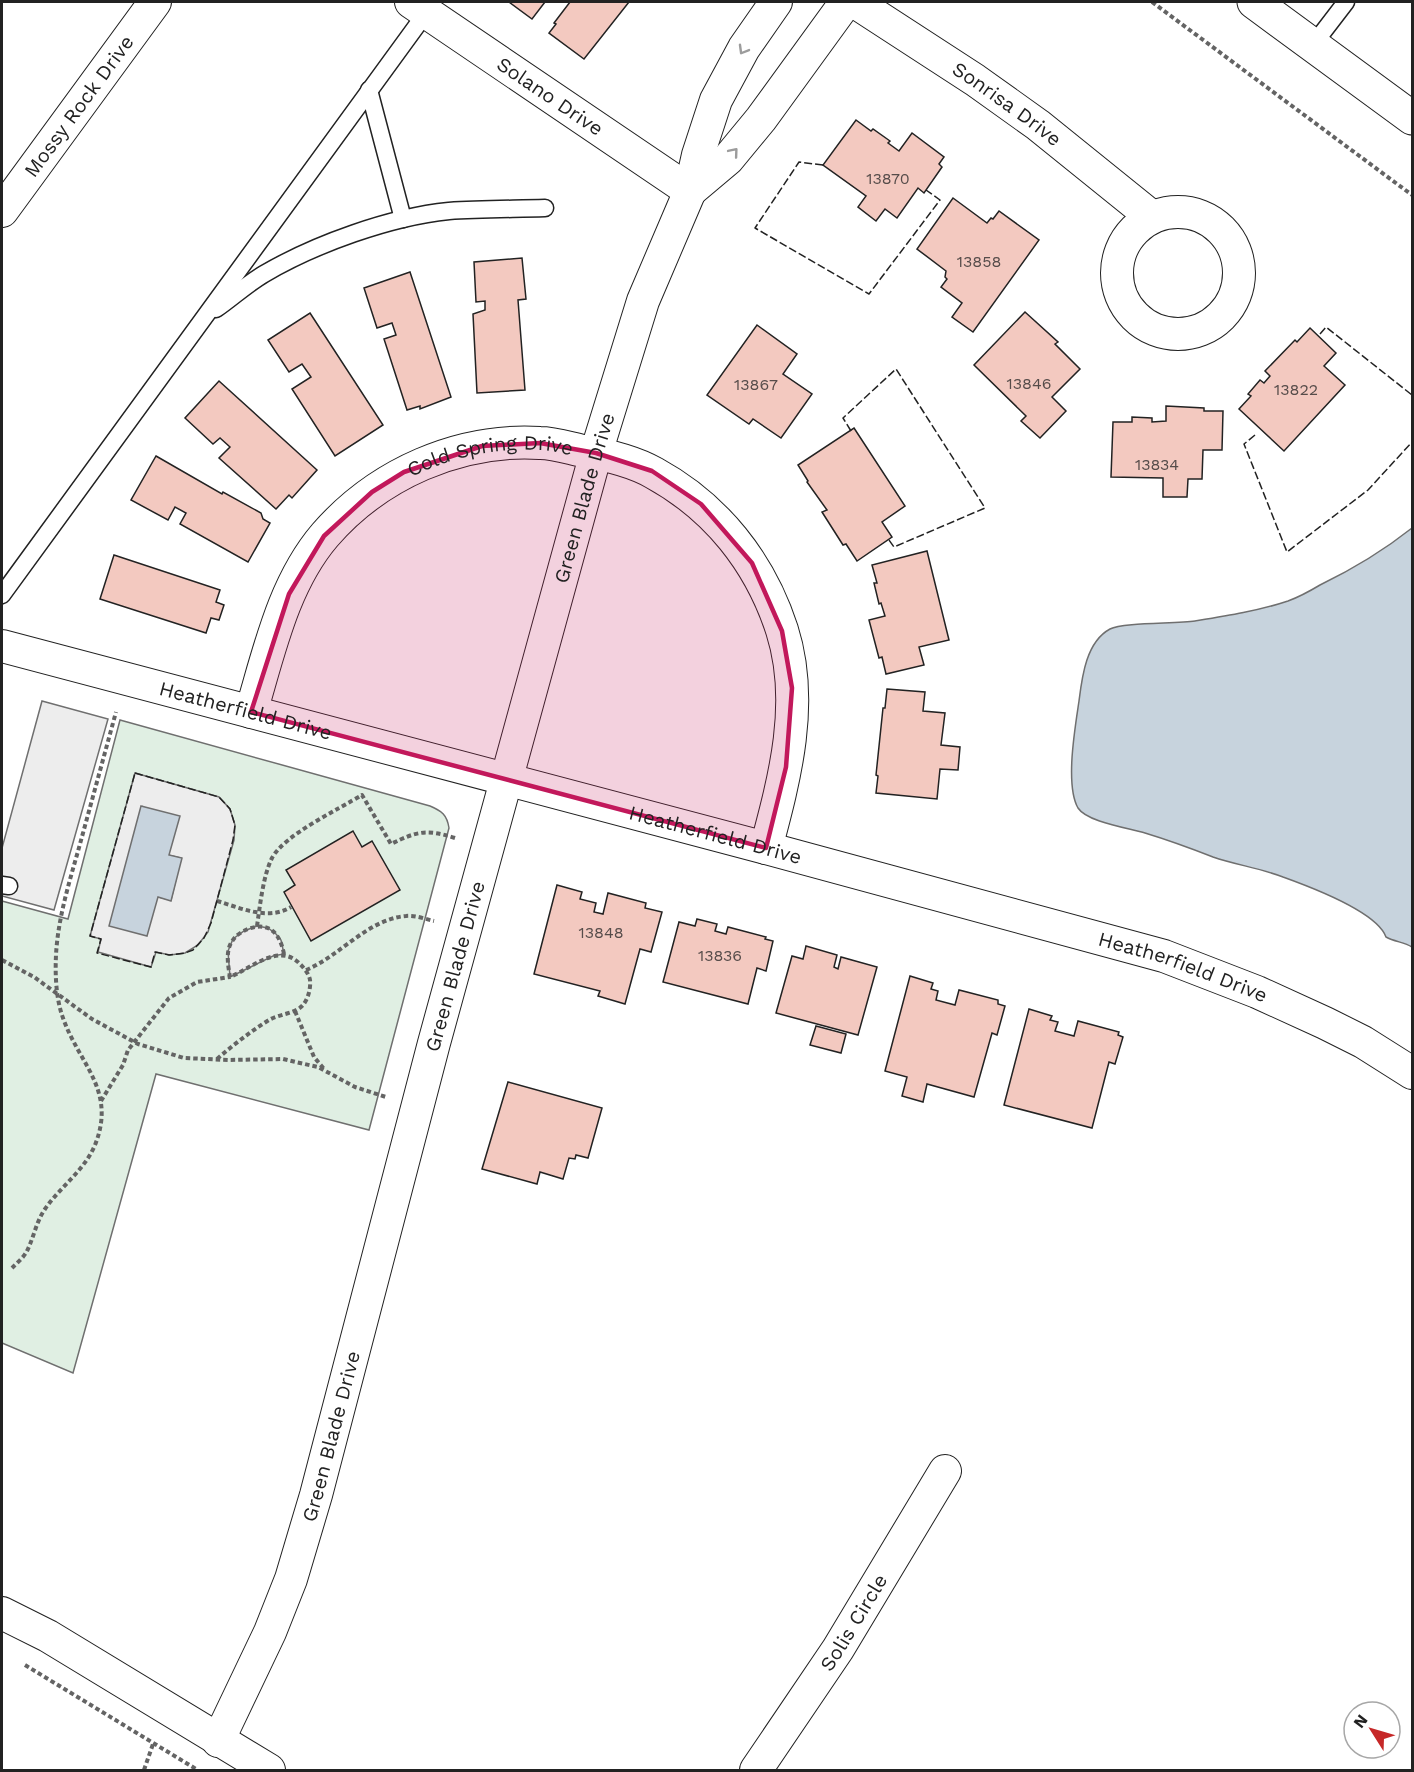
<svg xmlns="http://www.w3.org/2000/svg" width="1414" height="1772" font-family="'Work Sans',sans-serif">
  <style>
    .green { fill: #e0efe3; stroke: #6f6f6f; stroke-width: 1.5 }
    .parking { fill: #ededed; stroke: #6f6f6f; stroke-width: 1.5; fill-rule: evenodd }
    .water { fill: #c7d3dd; stroke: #6f6f6f; stroke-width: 1.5 }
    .building { fill: #f3c9c0; stroke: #222; stroke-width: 1.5 }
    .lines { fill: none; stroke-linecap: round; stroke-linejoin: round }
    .service-casing { stroke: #222; stroke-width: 19 }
    .minor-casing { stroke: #222; stroke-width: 34 }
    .secondary-casing { stroke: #222; stroke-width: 35 }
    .path { stroke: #646464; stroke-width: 4; stroke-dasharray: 4.5 3; stroke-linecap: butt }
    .service { stroke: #fff; stroke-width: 16 }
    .minor { stroke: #fff; stroke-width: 32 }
    .secondary { stroke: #fff; stroke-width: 33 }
    .fence { stroke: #222; stroke-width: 1.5; stroke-dasharray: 8 3; stroke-linecap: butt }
    .oneway { stroke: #9c9c9c }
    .marked { fill: #c2185b; fill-opacity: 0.2; stroke: #c2185b; stroke-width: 4.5; stroke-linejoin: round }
    .labels { text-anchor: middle; stroke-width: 4.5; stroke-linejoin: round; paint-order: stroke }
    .number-label { font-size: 16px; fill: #564c4a }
    .street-label { font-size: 20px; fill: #222; stroke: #fff }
  </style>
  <rect width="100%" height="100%" fill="#fff"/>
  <path class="green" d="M120 720 430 806C442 811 447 815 449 828L369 1130 156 1074 73 1373 2 1343V901L68 919Z"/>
  <g class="parking">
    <polygon points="42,701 108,719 54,910 2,896 2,848"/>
    <path d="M135 773 219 797 230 809 235 825 234 840 208 932 198 945 185 953 170 955 156 952 151 967 98 952 101 939 90 936ZM142 806 168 855 181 858 171 900 158 897Z"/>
    <polygon points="257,926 268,928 276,934 281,940 284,954 273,956 230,977 228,951 233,939 244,931"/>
  </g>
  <g class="water">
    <path d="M1412 528V947C1404 942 1395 942 1386 937 1377 912 1308 886 1283 877 1260 868 1236 865 1213 857 1190 848 1168 840 1145 833 1128 828 1087 822 1078 808 1065 785 1075 728 1079 701 1082 677 1086 642 1110 629 1123 622 1176 624 1195 621 1226 616 1258 611 1288 601 1299 597 1310 591 1320 585 1353 569 1383 551 1412 528Z"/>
    <polygon points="141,806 180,816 169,855 182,858 171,901 158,897 147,936 109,926"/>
  </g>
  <g class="building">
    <polygon points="509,2 545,2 532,19"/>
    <polygon points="570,2 629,2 584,59 549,33 556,24 554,23"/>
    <polygon points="856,120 871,131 873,129 890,141 888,143 899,151 912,133 944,157 939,164 942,167 924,193 918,188 897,218 885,209 876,221 858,207 866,196 823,165"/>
    <polygon points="953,198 987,223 991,218 993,219 999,211 1039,240 973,332 952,317 962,303 941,287 947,279 945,277 946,271 917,249"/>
    <polygon points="522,258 526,299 518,300 525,390 477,393 473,314 485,310 485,301 476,302 474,262"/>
    <polygon points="410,272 451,397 420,409 420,406 407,410 384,339 396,335 392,323 377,328 364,288"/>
    <polygon points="1025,312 1058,342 1055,344 1080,369 1052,397 1066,411 1040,438 1021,421 1026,416 974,365"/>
    <polygon points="310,313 383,425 335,456 292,389 311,377 302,364 289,372 268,340"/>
    <polygon points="757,325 797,354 783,374 812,394 781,438 753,419 749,424 707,395"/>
    <polygon points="1310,328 1336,353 1324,366 1345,385 1284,451 1239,409 1251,396 1248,394 1260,380 1264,383 1270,376 1265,371 1295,340 1297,342"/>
    <polygon points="219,381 317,470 292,498 289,495 276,509 219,458 230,447 220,438 213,444 185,418"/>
    <polygon points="1166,406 1204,408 1204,411 1223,411 1222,450 1203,450 1202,479 1188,479 1187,497 1163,497 1163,478 1111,477 1113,422 1132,422 1132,417 1152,418 1152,422 1166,421"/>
    <polygon points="854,428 905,506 882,522 892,537 857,561 846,544 843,545 822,512 827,510 807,482 808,481 798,465"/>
    <polygon points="156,456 222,494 223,492 261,513 263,519 270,523 248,562 180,524 186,513 175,507 168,520 131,500"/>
    <polygon points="927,551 949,640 919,647 924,665 886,674 882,657 879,658 869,620 885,616 881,603 879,604 874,583 877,583 872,565"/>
    <polygon points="114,555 220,590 216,602 224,605 219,620 211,618 206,633 100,599"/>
    <polygon points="887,689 925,692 923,711 945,713 941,745 960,747 958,770 940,769 937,799 876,793 878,776 876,775 883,708 885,708"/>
    <polygon points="353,831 362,847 372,841 400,890 311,941 284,892 295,885 286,870"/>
    <polygon points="557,885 582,892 580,899 596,903 594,912 603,914 608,893 646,903 645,908 662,912 651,952 640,949 625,1004 598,996 600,991 534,974"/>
    <polygon points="697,919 717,924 715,931 726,934 728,927 766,937 765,939 773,941 766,971 757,968 748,1004 663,982 679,922 695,926"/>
    <polygon points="806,946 837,955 834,967 838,969 841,957 877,967 858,1035 776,1013 792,956 803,959"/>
    <polygon points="910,976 933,983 931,989 938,991 936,1000 955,1005 959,990 998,1000 998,1004 1005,1006 997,1035 992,1033 974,1097 927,1084 923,1102 902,1096 907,1077 885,1071"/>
    <polygon points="1029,1009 1052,1016 1050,1020 1058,1022 1055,1031 1074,1036 1078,1021 1119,1032 1118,1035 1123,1037 1115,1064 1109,1062 1092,1128 1004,1105"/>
    <polygon points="816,1026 846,1034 841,1053 810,1045"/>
    <polygon points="508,1082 602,1108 588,1158 576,1155 575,1159 569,1158 563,1179 540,1172 537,1184 482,1169"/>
  </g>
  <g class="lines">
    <defs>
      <g id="service">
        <polyline points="1313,45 1346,2"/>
        <polyline points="369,90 403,219"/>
        <path d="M216 309C232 298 247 284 264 274 315 244 390 217 449 211 480 209 513 209 545 208"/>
        <polyline points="2,595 426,13"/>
        <polyline points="2,885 9,886"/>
      </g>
      <g id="minor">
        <path id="s1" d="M411 2 690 191"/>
        <path id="s2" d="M855 2 975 80 1038 125 1152 217"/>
        <polyline points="690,191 728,159 761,119 846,2"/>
        <path id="s3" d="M2 211 155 2"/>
        <circle cx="1178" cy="273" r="61"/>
        <path id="s4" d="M2 646 766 848 1164 956 1257 992 1325 1023 1363 1042 1412 1073"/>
        <path id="s5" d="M251 712C269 652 283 584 325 535 378 474 459 438 540 443 554 443 569 448 583 451 607 455 633 461 654 473 716 507 760 562 782 630 805 702 785 777 766 848"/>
        <polyline points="2,1613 48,1636 269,1770"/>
        <path id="s6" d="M218 1741 270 1632 291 1579 316 1495 434 1043 596 453 643 301 690 191 698 155 716 100 744 48 776 2"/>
        <path id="s7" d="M756 1770 838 1649 945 1471"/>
      </g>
      <polyline id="secondary" points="1254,2 1412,118"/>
    </defs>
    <use href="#service" class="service-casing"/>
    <use href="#minor" class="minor-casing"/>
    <use href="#secondary" class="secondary-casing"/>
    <g class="path">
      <polyline points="1152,2 1412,195"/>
      <path d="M217 901C241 908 268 921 291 907"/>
      <path d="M257 926C260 906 263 876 272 858 284 835 339 809 362 795L391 844C417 831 427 829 455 838"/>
      <polyline points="2,960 34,977 92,1019 138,1044 184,1058 228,1060 283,1059 300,1063 318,1067 355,1087 386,1097"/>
      <path d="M306 970C340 956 368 919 406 916 415 915 425 919 434 921"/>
      <polyline points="295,1011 314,1057 324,1069"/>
      <path d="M217 1059C233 1045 250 1032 269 1020 279 1014 294 1014 302 1006 308 1000 311 988 310 980 309 974 304 968 300 964 279 942 252 968 230 977 228 965 225 950 233 940 236 935 243 931 248 929 270 921 280 934 284 954"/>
      <polyline points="101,1101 123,1065 128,1050 169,998 197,982 230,977"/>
      <path d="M12 1268C17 1263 24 1257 27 1251 34 1237 36 1222 45 1209 60 1187 84 1171 95 1145 117 1090 79 1064 63 1018 56 999 55 975 56 955 58 917 70 880 80 844 92 800 104 756 116 712"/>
      <polyline points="25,1665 196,1769"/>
      <polyline points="144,1770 153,1744"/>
    </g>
    <use href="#service" class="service"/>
    <use href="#minor" class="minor"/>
    <use href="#secondary" class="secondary"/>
    <g class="fence">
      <polyline points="823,165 799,162 755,228 869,294 940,200 926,190"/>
      <polyline points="1320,334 1326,327 1412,395"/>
      <polyline points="851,431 843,418 896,369 985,508 894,547 889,540"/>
      <polyline points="1255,435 1244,444 1287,552 1368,490 1412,442"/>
      <polygon points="135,773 219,797 230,809 235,825 233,840 211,923 204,938 193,950 185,953 169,955 155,952 151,967 97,953 101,939 90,936"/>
    </g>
  </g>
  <defs><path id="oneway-chevron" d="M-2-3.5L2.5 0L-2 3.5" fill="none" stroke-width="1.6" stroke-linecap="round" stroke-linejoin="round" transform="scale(1.5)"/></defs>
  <g class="oneway">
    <use href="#oneway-chevron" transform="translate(743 50) rotate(120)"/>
    <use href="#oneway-chevron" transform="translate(734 152) rotate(-50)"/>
  </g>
  <path class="marked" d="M540 443 596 453 652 471 701 504 752 563 782 631 792 688 786 767 766 848 251 712 289 594 324 536 372 492 404 472 482 446Z"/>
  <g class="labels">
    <g class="number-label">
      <text x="888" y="184">13870</text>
      <text x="979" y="267">13858</text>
      <text x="1029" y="389">13846</text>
      <text x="756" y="390">13867</text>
      <text x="1296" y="395">13822</text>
      <text x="1157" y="470">13834</text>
      <text x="601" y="938">13848</text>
      <text x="720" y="961">13836</text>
    </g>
    <g class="street-label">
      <text dy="7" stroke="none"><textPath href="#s1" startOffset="168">Solano Drive</textPath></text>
      <text dy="7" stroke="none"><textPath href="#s2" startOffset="183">Sonrisa Drive</textPath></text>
      <text dy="7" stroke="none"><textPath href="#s3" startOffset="130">Mossy Rock Drive</textPath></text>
      <text dy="7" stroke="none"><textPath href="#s5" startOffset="384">Cold Spring Drive</textPath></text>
      <text dy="7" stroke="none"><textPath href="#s6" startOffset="1298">Green Blade Drive</textPath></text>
      <text dy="7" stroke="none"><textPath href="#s4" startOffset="252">Heatherfield Drive</textPath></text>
      <text dy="7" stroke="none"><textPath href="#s4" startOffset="738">Heatherfield Drive</textPath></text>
      <text dy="7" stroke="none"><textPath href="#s6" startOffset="812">Green Blade Drive</textPath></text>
      <text dy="7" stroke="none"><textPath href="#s4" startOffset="1224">Heatherfield Drive</textPath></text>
      <text dy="7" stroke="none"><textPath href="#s6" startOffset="326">Green Blade Drive</textPath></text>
      <text dy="7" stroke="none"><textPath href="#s7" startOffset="177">Solis Circle</textPath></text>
    </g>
  </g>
  <rect width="1414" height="1772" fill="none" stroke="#222222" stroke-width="6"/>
  <g transform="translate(1372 1730) rotate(307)"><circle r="28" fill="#ffffff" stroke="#a7a7a7" stroke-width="1.5"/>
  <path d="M0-4.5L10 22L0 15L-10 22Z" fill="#c62828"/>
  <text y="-9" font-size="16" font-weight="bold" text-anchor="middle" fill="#222222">N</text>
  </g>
</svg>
